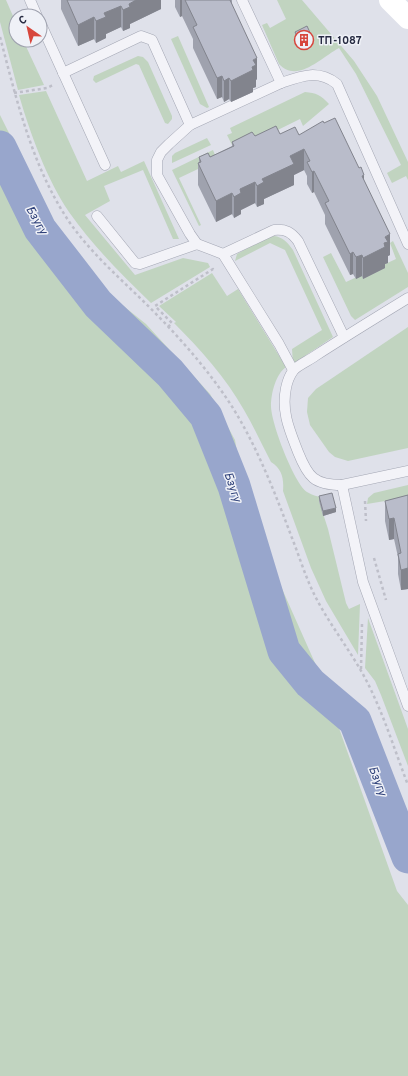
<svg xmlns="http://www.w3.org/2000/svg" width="408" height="1076" font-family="Overpass,sans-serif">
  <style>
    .green { fill: #c1d4c0 }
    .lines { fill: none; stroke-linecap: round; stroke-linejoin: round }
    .river { stroke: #98a6cc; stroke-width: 33 }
    .lane-casing { stroke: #a4a7b4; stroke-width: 11 }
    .path { stroke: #bebfc9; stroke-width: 2.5; stroke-dasharray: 3 3; stroke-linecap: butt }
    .lane { stroke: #f3f3f8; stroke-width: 10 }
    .secondary { stroke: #fff; stroke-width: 22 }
    .wall { fill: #9fa2ae }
    .shaded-wall { fill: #82848d }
    .building { fill: #b9bcca; stroke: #82848d }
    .labels { text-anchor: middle; stroke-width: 3; stroke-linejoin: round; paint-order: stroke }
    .poi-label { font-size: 11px; font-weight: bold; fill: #272b42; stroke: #eff1f7; text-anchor: start }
    .water-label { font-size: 12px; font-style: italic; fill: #2e4079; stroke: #eff1f7 }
  </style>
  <rect width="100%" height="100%" fill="#dfe1ea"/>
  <g class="green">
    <polygon points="0,0 6,0 16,23 16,40 23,40 44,85 18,90 0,22"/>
    <path d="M277 0H302L354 61 377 96 408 162V180L406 176 392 183 387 173 401 165 356 74 339 48C322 57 297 84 279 64L262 25 267 23 270 28 286 19Z"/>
    <polygon points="178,36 209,107 207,108 200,104 171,39"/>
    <polygon points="138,56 143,57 148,62 172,116 172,119 168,124 165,123 139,65 136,64 96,83 93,80 94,76"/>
    <path d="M46 91 87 181 118 166 121 172 144 161 179 239H173L143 170 104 186 110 201 85 215 135 275 183 258 208 263 210 267 151 303C122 275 93 246 69 212 47 180 30 133 19 95Z"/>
    <path d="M305 92C316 93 321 95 329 104L303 126 300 119 235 151 227 135 232 133 230 128Z"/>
    <polygon points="0,115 32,179 43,206 76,255 111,296 146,324 210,394 235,440 241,474 268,544 279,582 319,672 397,891 408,905 408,1076 0,1076"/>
    <polygon points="207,138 211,145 172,163 172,156 175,153"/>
    <polygon points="213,150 217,160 179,178 201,225 199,226 172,170"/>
    <path d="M274 236C283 237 288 243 293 250L333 337 293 364 292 349 322 330 285 250 270 243 235 261 237 254 267 237Z"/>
    <polygon points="393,241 408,273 408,287 355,320 351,316 323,257 331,253 346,282 396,259 390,243"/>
    <path d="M212 273 227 296 238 289 286 367C276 374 271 393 271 406 271 423 294 483 307 492 313 496 321 497 328 499L319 501 328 529 346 603 349 609 360 604 358 655 326 601 311 568 283 491C284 478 282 469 271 462 262 445 254 427 244 410 226 378 200 349 174 323L176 322 159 306Z"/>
    <polygon points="408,327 408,448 348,461 335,457 329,452 310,425 307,412 308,398 316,389"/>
    <polygon points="408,485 408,514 391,500 367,504 368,498 374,493"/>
    <polygon points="368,618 408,729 408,766 381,695 375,681 365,668"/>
  </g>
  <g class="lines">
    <polyline class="river" points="0,147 40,229 98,304 170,373 206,416 234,486 284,651 310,683 355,721 408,857"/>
    <defs>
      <g id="lane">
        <polyline points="30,0 37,16"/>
        <path d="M242 0 281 83C301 76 318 69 337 84L408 244"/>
        <polyline points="40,22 105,165"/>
        <polyline points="63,73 141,36 152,40 190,125"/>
        <path d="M281 83 190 125 169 144 161 152 157 160V175L190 234 197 244 223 254 274 230C286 229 291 232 298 241L344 337"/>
        <polyline points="97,216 135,263 140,264 197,244"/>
        <polyline points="223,254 279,344 293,370"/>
        <path d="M408 298C377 317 346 336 315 356 310 360 296 366 293 371 290 375 287 383 286 388 281 412 290 431 298 452 308 477 314 485 342 485L408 471"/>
        <polyline points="342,485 363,582 408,706"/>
      </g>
    </defs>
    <use href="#lane" class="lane-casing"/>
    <g class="path">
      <path d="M0 37C17 101 32 167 70 223 89 250 114 273 138 296 172 329 205 365 231 405 257 446 275 493 292 538 298 553 303 569 309 583 322 614 343 640 360 669 381 705 393 746 408 785"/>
      <polyline points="14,93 47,88 53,85"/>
      <polyline points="168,327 172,323 155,306 213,269 214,270"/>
      <polyline points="365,501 366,521"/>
      <polyline points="374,558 386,600"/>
      <polyline points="361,669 362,624"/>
    </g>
    <use href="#lane" class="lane"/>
    <polyline class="secondary" points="390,0 408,18"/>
  </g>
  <g class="wall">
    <polygon points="61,0 162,0 161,0 161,9 130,24 130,28 123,31 121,27 106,34 106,38 96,43 94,39 78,46 61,9"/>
    <polygon points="175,0 232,0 232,4 257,79 256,80 256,87 253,88 253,92 231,102 229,99 224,102 222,97 217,99 193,48 193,39 182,16 180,17 175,7"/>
    <polygon points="295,32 313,44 302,50 295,37"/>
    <polygon points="280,134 299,135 364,181 390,255 388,256 388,263 385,264 385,268 363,279 362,276 356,279 353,274 350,275 325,224 325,215 314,192 312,193 307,184 307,176 304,170 294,175 294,185 264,199 264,204 257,207 255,203 241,210 241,214 234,218 232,214 216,222 198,185 198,163 199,163 199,157 210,157 232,146 232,142 255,136"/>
    <polygon points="408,495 408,589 401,590 398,574 398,557 394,539 389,540 385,521 385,501"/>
    <polygon points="319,496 336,512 323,516 319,501"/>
  </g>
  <g class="shaded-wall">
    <polygon points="136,0 162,0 161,0 161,9 130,24 130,28 123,31 123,10 129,4"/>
    <polygon points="180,0 182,0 182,16 180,17"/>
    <polygon points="121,6 121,27 106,34 106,38 96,43 96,21 104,13"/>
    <polygon points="94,17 94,39 78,46 78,25"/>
    <polygon points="313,39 313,44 302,50 302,45"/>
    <polygon points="257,58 257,79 256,80 256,87 253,88 253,92 231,102 231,81 252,67 253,60"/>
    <polygon points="222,76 222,97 217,99 217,78"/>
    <polygon points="229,78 229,99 224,102 224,81"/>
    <polygon points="304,149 304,170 294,175 294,185 264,199 264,204 257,207 257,186 262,179 290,156"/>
    <polygon points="314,171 314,192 312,193 312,172"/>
    <polygon points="364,175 364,196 362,176"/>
    <polygon points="255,182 255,203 241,210 241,214 234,218 234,197 240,189"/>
    <polygon points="232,193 232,214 216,222 216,201"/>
    <polygon points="390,234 390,255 388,256 388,263 385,264 385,268 363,279 363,258 384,243 385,237"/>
    <polygon points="353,252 353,274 350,275 350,254"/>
    <polygon points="362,255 362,276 356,279 356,257"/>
    <polygon points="336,508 336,512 323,516 323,511"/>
    <polygon points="394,518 394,539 389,540 389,519"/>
    <polygon points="408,568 408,589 401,590 401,570"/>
  </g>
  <g class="building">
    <polygon points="67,0 136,0 129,4 130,7 123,10 121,6 104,13 106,17 96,21 94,17 78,25"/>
    <polygon points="185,0 230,0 257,58 253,60 256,65 252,67 253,70 231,81 229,78 224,81 222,76 217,78 193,27 197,25"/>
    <polygon points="307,26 313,39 302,45 295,32"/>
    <polygon points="335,118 359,168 361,167 364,175 362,176 390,234 385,237 388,242 384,243 385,247 363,258 362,255 356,257 353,252 350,254 325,203 329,201 314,171 312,172 307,162 310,161 304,149 290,156 294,164 262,179 264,182 257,186 255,182 240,189 241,193 234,197 232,193 216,201 198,163 201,162 199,157 208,153 210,157 234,146 232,142 252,132 255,136 276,126 280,134 295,127 299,135 323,121 324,123"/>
    <polygon points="332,493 336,508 323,511 319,496"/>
    <polygon points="408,495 408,568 401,570 398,554 401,553 394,518 389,519 385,501"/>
  </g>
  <defs>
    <symbol id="building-ring" viewBox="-11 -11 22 22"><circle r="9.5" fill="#eff1f7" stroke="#d7463c" stroke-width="1.5"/><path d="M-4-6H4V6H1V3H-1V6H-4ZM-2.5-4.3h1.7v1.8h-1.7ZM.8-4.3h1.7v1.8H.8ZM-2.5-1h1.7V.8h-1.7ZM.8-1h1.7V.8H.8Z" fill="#d7463c"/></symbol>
  </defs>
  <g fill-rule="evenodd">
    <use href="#building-ring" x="293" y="29" width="22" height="22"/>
  </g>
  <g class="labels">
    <g class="poi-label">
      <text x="318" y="44">ТП-1087</text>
    </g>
    <g class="water-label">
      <text transform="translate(37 220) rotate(60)" y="4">Бзугу</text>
      <text transform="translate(233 487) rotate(71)" y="4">Бзугу</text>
      <text transform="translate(378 781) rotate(69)" y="4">Бзугу</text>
    </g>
  </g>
  <g transform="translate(28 28) rotate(326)"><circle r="19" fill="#eff1f7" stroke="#9fa2af"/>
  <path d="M0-3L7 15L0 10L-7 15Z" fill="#d7463c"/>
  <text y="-6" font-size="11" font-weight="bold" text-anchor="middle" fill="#272b42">С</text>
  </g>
</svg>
